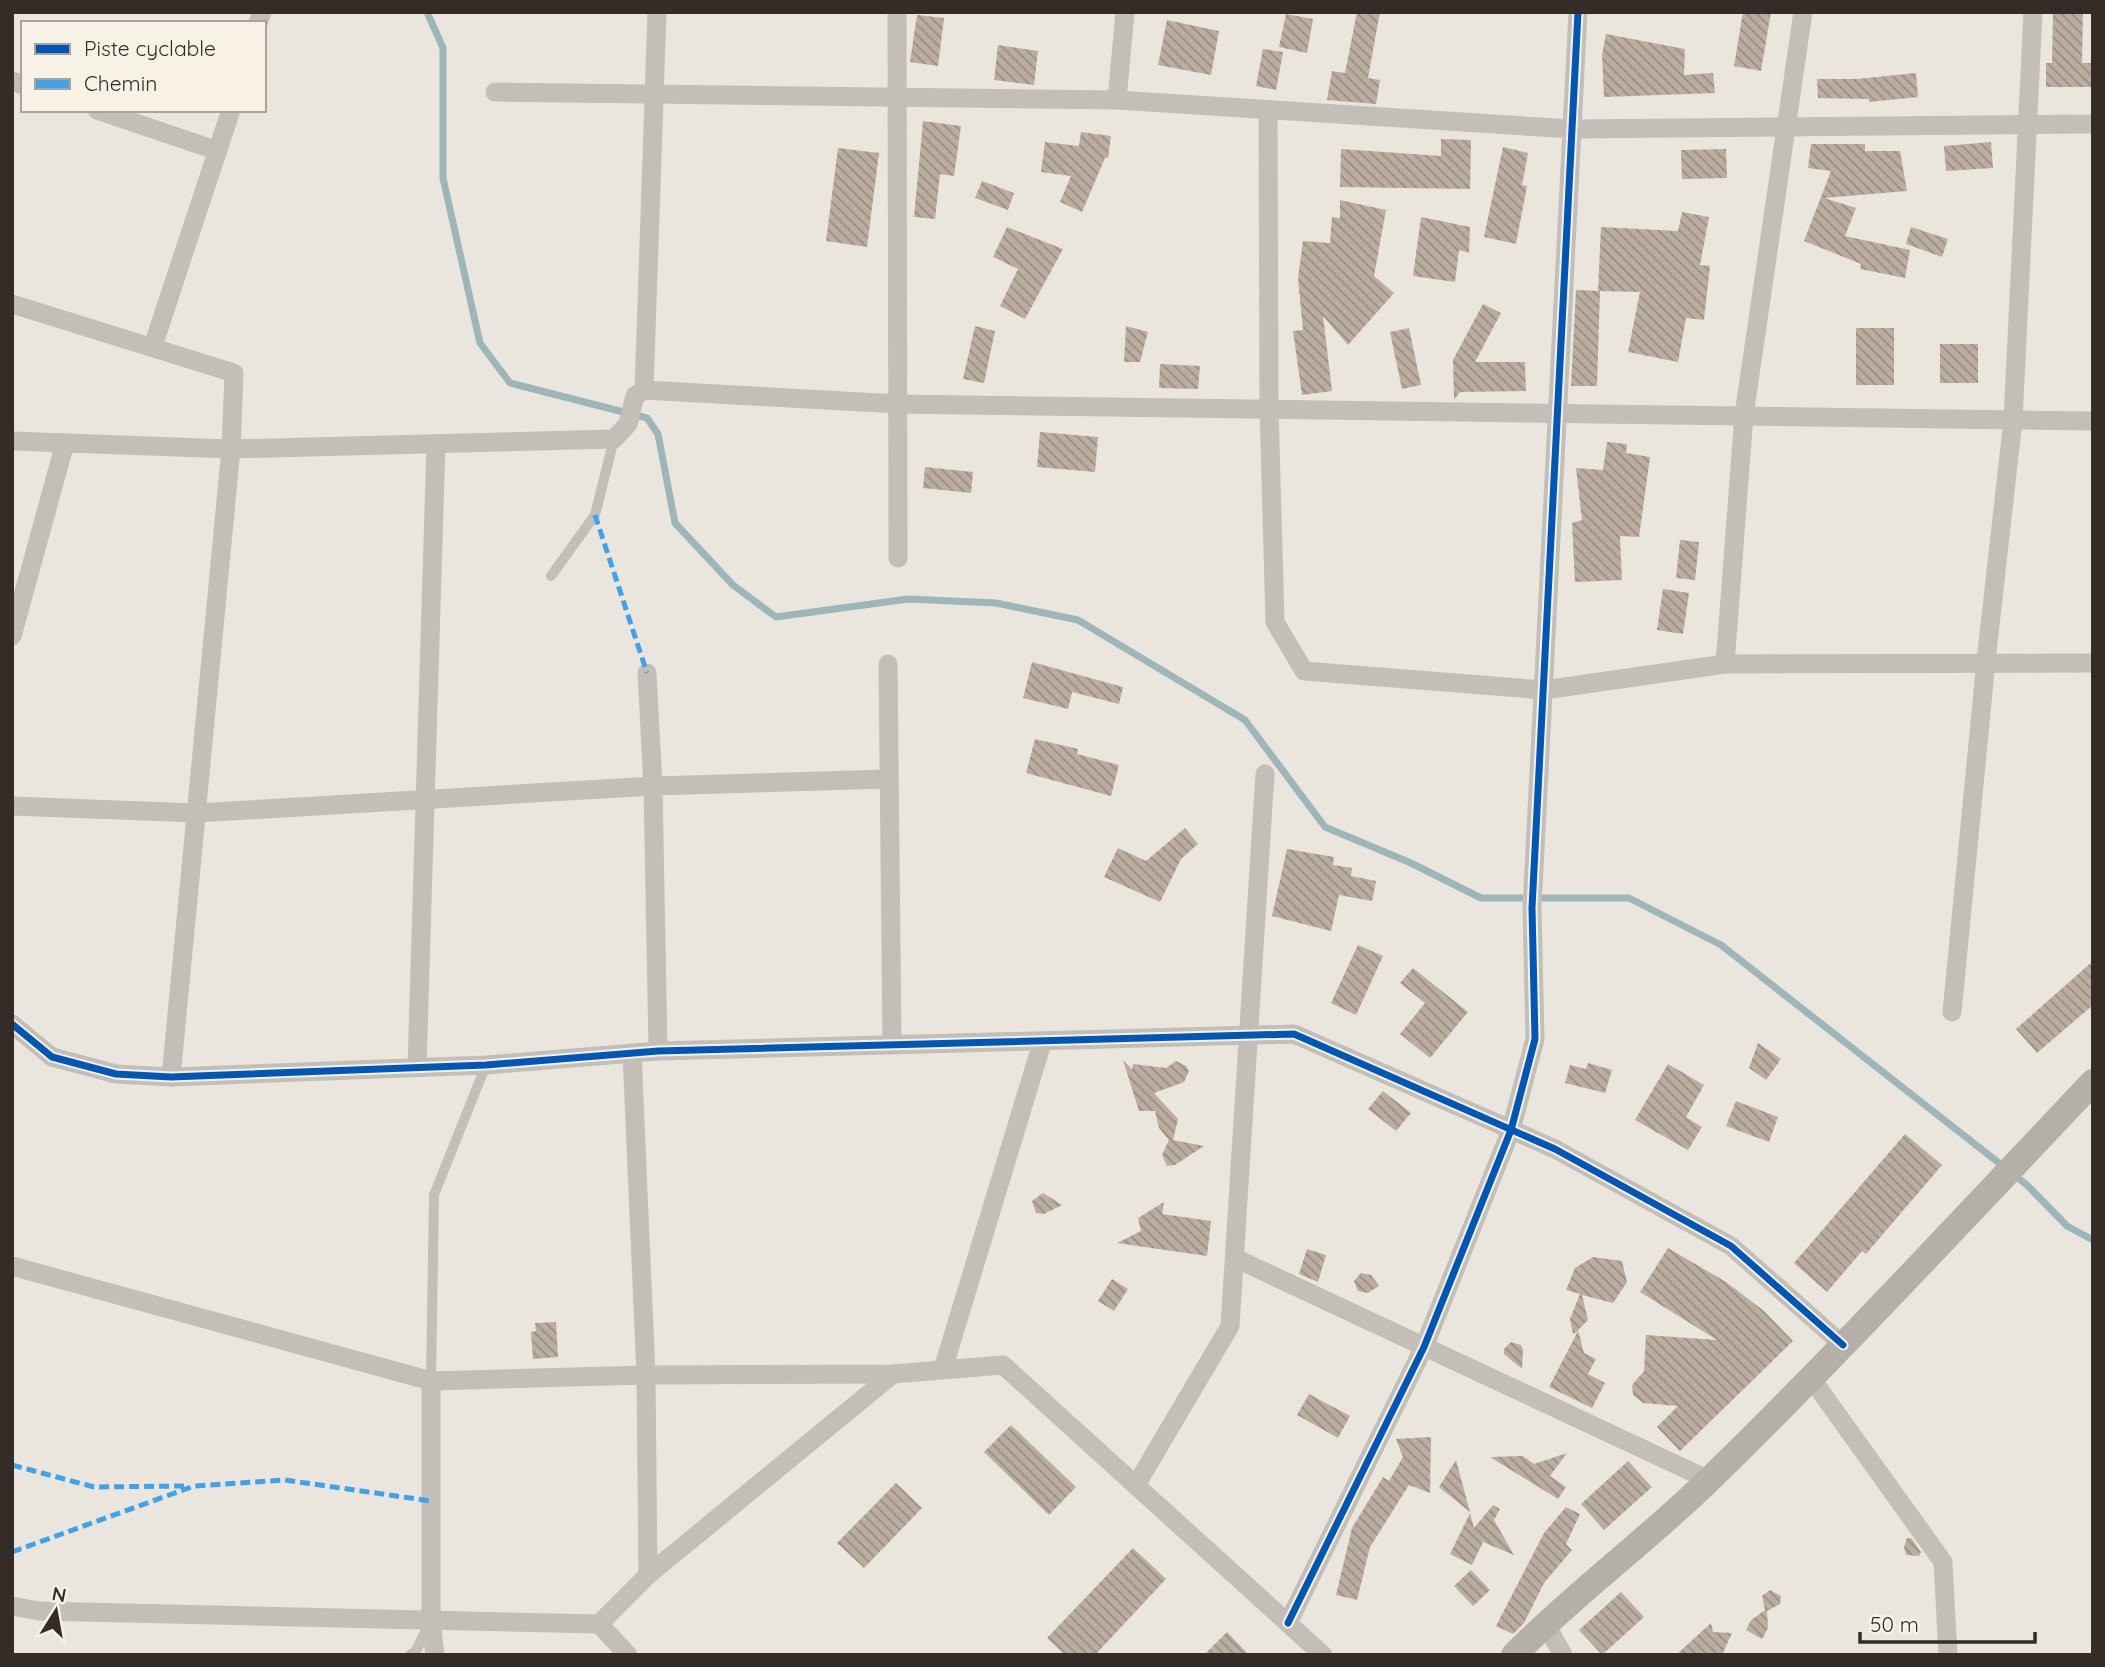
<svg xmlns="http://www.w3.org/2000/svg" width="2105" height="1667" font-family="Quicksand,sans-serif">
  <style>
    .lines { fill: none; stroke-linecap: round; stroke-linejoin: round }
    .stream { stroke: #9cb6ba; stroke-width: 7 }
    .building { fill: url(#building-back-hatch) }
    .lane { stroke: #c3beb7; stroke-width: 10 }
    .street { stroke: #c3beb7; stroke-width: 19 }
    .secondary { stroke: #b4afa8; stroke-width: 26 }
    .quiet { stroke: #3ea3eb; stroke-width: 5; stroke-dasharray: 10 5; stroke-linecap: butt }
    .cycleway-casing { stroke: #f7f2e5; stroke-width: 11 }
    .cycleway { stroke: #0057b8; stroke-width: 7 }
  </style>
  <defs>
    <pattern id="building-back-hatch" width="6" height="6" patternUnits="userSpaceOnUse" patternTransform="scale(1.75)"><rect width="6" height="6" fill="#bcada1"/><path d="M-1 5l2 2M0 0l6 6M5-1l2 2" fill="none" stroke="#998d83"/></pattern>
  </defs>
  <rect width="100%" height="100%" fill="#eae6de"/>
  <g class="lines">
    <polyline class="stream" points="427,12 443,48 443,178 480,343 510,383 647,418 658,434 675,523 733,585 776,617 908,599 996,603 1078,620 1245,720 1325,827 1411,863 1481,898 1629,898 1721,945 2027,1185 2067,1226 2093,1240"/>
  </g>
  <g class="building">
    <polygon points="1357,12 1380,12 1368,78 1380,80 1376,104 1327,100 1332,71 1345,73"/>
    <polygon points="1743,12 1771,12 1761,71 1734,66"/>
    <polygon points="2053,12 2083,12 2082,63 2093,63 2093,87 2046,87 2046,63 2052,63"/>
    <polygon points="1286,14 1313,19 1307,53 1279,47"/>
    <polygon points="917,15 944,18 938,66 910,62"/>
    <polygon points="1167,20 1219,31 1211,75 1158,65"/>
    <polygon points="1606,34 1685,49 1684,75 1713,73 1715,93 1604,97 1602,55"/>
    <polygon points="998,45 1038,51 1034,85 994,80"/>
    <polygon points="1263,49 1283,52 1276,90 1256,86"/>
    <polygon points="1916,73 1918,97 1869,102 1869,99 1818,98 1817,79 1857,79"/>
    <polygon points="923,121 961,126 954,176 940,174 935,219 914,217"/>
    <polygon points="1081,132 1111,136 1108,158 1105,158 1082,212 1060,202 1071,176 1041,172 1045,142 1079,146"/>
    <polygon points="1441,139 1471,140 1470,189 1340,187 1341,149 1441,156"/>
    <polygon points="1991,142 1993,168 1946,171 1944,146"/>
    <polygon points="1811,144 1865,144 1865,151 1900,151 1907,191 1824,198 1856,208 1845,236 1910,250 1905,278 1860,269 1861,264 1804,241 1831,171 1808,168"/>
    <polygon points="1503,147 1528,153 1522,185 1527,186 1516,244 1484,237"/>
    <polygon points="838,148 879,153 867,247 826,241"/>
    <polygon points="1726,149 1727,178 1682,179 1681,150"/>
    <polygon points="982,181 1014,193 1008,210 975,198"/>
    <polygon points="1340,200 1386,210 1374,276 1394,293 1348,345 1323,316 1332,391 1302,395 1293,331 1303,330 1298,278 1303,241 1330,243 1332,217 1340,218"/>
    <polygon points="1682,212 1709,217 1700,265 1710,266 1704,320 1686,318 1678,362 1628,352 1640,292 1598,291 1601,227 1678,231"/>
    <polygon points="1421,217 1470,227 1469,253 1459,250 1455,282 1413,276"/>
    <polygon points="1007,227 1063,249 1025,319 1000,306 1018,269 993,257"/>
    <polygon points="1911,227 1948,239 1942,257 1906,244"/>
    <polygon points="1576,290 1600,291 1597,386 1571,386"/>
    <polygon points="1483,304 1501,313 1475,362 1525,362 1526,391 1460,392 1454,400 1453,360"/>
    <polygon points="975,326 995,331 984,383 963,379"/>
    <polygon points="1126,326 1148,332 1140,362 1124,362"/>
    <polygon points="1409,328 1421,385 1402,389 1390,332"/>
    <rect x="1856" y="328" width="38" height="57"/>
    <rect x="1940" y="344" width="38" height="39"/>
    <polygon points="1160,364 1200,366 1198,389 1159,388"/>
    <polygon points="1040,432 1098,437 1095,472 1037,467"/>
    <polygon points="1607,442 1627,444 1626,453 1650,457 1639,537 1620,536 1622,580 1575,582 1572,523 1582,520 1576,468 1603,470"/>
    <polygon points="925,467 973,472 971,493 923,488"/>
    <polygon points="1680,540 1699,542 1695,580 1676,578"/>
    <polygon points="1663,589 1689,593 1683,634 1657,630"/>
    <polygon points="1032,662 1123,687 1119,704 1072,692 1068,709 1023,698"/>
    <polygon points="1035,739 1078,749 1077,754 1119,765 1111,796 1026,773"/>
    <polygon points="1185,828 1198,844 1181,859 1160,902 1104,877 1118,848 1146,861"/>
    <polygon points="1287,849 1334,857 1333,865 1352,868 1351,876 1376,881 1372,901 1339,895 1331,931 1272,916"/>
    <polygon points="1358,945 1383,956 1356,1015 1331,1003"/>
    <polygon points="2093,961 2093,1005 2037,1053 2016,1029"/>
    <polygon points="1413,968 1468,1012 1430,1058 1400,1034 1425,1003 1400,983"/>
    <polygon points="1758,1043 1781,1059 1766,1080 1749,1068"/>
    <polygon points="1123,1060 1132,1070 1133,1064 1166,1068 1176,1061 1186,1066 1189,1071 1184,1082 1154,1093 1178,1119 1173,1140 1204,1146 1175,1165 1167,1166 1162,1155 1169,1140 1159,1128 1155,1111 1139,1111"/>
    <polygon points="1588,1063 1612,1070 1605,1093 1565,1083 1570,1065 1586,1069"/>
    <polygon points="1668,1064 1704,1085 1686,1117 1702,1127 1688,1150 1635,1120"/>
    <polygon points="1383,1091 1411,1113 1396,1131 1368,1109"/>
    <polygon points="1736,1101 1778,1117 1769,1142 1726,1126"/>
    <polygon points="1905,1134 1942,1165 1866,1254 1862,1251 1827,1292 1794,1263"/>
    <polygon points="1043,1193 1062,1205 1044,1214 1036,1213 1032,1201"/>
    <polygon points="1164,1202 1162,1214 1211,1221 1207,1256 1117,1243 1141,1231 1138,1218"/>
    <polygon points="1668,1248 1726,1282 1764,1311 1793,1341 1680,1451 1657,1427 1678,1406 1643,1403 1633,1395 1632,1385 1644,1371 1646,1335 1717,1340 1640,1292"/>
    <polygon points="1307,1249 1326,1255 1318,1282 1299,1274"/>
    <polygon points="1593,1257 1622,1261 1627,1282 1613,1303 1582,1295 1588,1320 1578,1330 1584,1353 1596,1359 1588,1374 1605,1383 1592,1408 1549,1387 1578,1331 1573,1334 1570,1319 1580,1294 1566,1290 1575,1268"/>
    <polygon points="1361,1273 1371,1275 1379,1286 1368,1293 1358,1291 1354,1281"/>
    <polygon points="1112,1279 1128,1289 1114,1311 1098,1301"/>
    <polygon points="556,1322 558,1357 533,1359 531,1332 536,1331 535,1323"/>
    <polygon points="1511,1342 1521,1345 1523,1350 1522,1369 1504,1354 1504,1349"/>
    <polygon points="1309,1394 1350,1416 1338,1438 1297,1415"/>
    <polygon points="1011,1425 1076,1487 1049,1515 984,1452"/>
    <polygon points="1431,1437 1430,1493 1409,1485 1370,1547 1357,1600 1336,1595 1352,1528 1383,1477 1389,1481 1403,1457 1396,1439"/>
    <polygon points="1567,1453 1550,1476 1566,1487 1558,1499 1490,1457 1523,1456 1534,1464"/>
    <polygon points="1456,1460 1470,1512 1439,1487"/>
    <polygon points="1628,1461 1652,1487 1604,1530 1581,1504"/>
    <polygon points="896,1483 922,1508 864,1568 837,1543"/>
    <polygon points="1493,1505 1500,1509 1494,1520 1514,1555 1483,1542 1472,1565 1450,1554 1470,1513 1474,1528"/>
    <polygon points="1566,1507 1580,1514 1566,1544 1572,1550 1544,1583 1524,1623 1513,1634 1496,1626 1544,1533"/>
    <polygon points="1907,1538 1911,1538 1921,1552 1919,1556 1906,1555 1904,1547"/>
    <polygon points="1133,1548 1166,1579 1095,1655 1065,1655 1047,1638"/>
    <polygon points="1471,1570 1490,1590 1473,1606 1454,1586"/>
    <polygon points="1770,1590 1781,1596 1780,1604 1767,1611 1768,1628 1762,1639 1746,1630 1751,1620 1765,1610 1762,1596"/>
    <polygon points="1621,1592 1644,1617 1602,1655 1579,1630"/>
    <polygon points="1711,1623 1713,1632 1732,1633 1722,1655 1676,1655"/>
    <polygon points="1227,1632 1249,1655 1204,1655"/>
  </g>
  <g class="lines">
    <g class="lane">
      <polyline points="551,576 595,515 614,439"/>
      <polyline points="431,1381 434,1195 486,1065"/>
      <polyline points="410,1655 416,1651 428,1626"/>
    </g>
    <g class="street">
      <polyline points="897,12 898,558"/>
      <polyline points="258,23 262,12"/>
      <polyline points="12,81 23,85"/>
      <polyline points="495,92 1117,100 1572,129 2093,124"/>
      <polyline points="1117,100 1125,12"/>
      <polyline points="97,110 218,151"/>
      <polyline points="1268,110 1269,407 1275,622 1304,671 1544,690 1725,664 2093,663"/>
      <polyline points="12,304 234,373 231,449 171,1077"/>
      <polyline points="153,346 231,110"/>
      <polyline points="644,390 898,404 2093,421"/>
      <polyline points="12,441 231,449 614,439 628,424 635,396 644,390 657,12"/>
      <polyline points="12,636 65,443"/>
      <polyline points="888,664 892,1043"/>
      <polyline points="1725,664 1744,415 1803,12"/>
      <polyline points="647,673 653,786 658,1051"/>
      <polyline points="12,806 197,813 653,786 887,779"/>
      <polyline points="1952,1012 1986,661 2013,420 2033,12"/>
      <polyline points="12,1024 52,1057 116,1074 171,1077 486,1065 658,1051 1294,1034 1555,1149 1731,1246 1843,1345"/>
      <polyline points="632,1053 646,1375 648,1575"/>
      <polyline points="417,1067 436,444"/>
      <polyline points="1235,1258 1709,1480"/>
      <polyline points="12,1266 431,1381 646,1375 893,1374 1003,1365 1323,1655"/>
      <polyline points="943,1369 1042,1043"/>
      <polyline points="1811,1378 1943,1562 1948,1655"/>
      <polyline points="431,1381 431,1622 435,1655"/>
      <polyline points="1136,1485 1230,1326 1265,774"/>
      <polyline points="12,1606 39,1611 599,1624 648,1575 893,1374"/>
      <polyline points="1288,1623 1424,1347 1511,1130 1535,1039 1532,908 1578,12"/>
      <polyline points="1545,1623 1563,1655"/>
      <polyline points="599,1624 628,1655"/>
    </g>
    <path class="secondary" d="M1514 1655C1576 1592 1648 1540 1711 1478 1842 1350 1967 1215 2093 1082"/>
    <g class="quiet">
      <polyline points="595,515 647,673"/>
      <polyline points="12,1465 94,1487 184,1486"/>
      <polyline points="12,1552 194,1486 285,1480 431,1501"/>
    </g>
    <defs>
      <g id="cycleway">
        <polyline points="12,1024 52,1057 116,1074 171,1077 486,1065 658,1051 1294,1034 1555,1149 1731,1246 1843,1345"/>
        <polyline points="1288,1623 1424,1347 1511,1130 1535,1039 1532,908 1578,12"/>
      </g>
    </defs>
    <use href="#cycleway" class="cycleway-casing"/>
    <use href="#cycleway" class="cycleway"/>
  </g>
  <rect width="2105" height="1667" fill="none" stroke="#332c27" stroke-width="28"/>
  <rect x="21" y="21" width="245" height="91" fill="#f7f2e5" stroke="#a9a399" stroke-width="2"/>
  <rect x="35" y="44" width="35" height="10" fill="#0057b8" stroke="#a9a399" stroke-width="2"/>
  <text x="84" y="56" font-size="21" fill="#332c27">Piste cyclable</text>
  <rect x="35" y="79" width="35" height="10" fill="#3ea3eb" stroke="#a9a399" stroke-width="2"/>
  <text x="84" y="91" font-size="21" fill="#332c27">Chemin</text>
  <g transform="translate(56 1611) rotate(11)" stroke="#f7f2e5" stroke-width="5" paint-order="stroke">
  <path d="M0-5L12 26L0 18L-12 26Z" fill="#332c27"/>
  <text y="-10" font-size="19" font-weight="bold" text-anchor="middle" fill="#332c27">N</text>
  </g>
  <path d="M1860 1632v10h175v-10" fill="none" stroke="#332c27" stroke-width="3.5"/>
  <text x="1870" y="1632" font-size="21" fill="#332c27" stroke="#f7f2e5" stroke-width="5" paint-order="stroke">50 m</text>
</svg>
